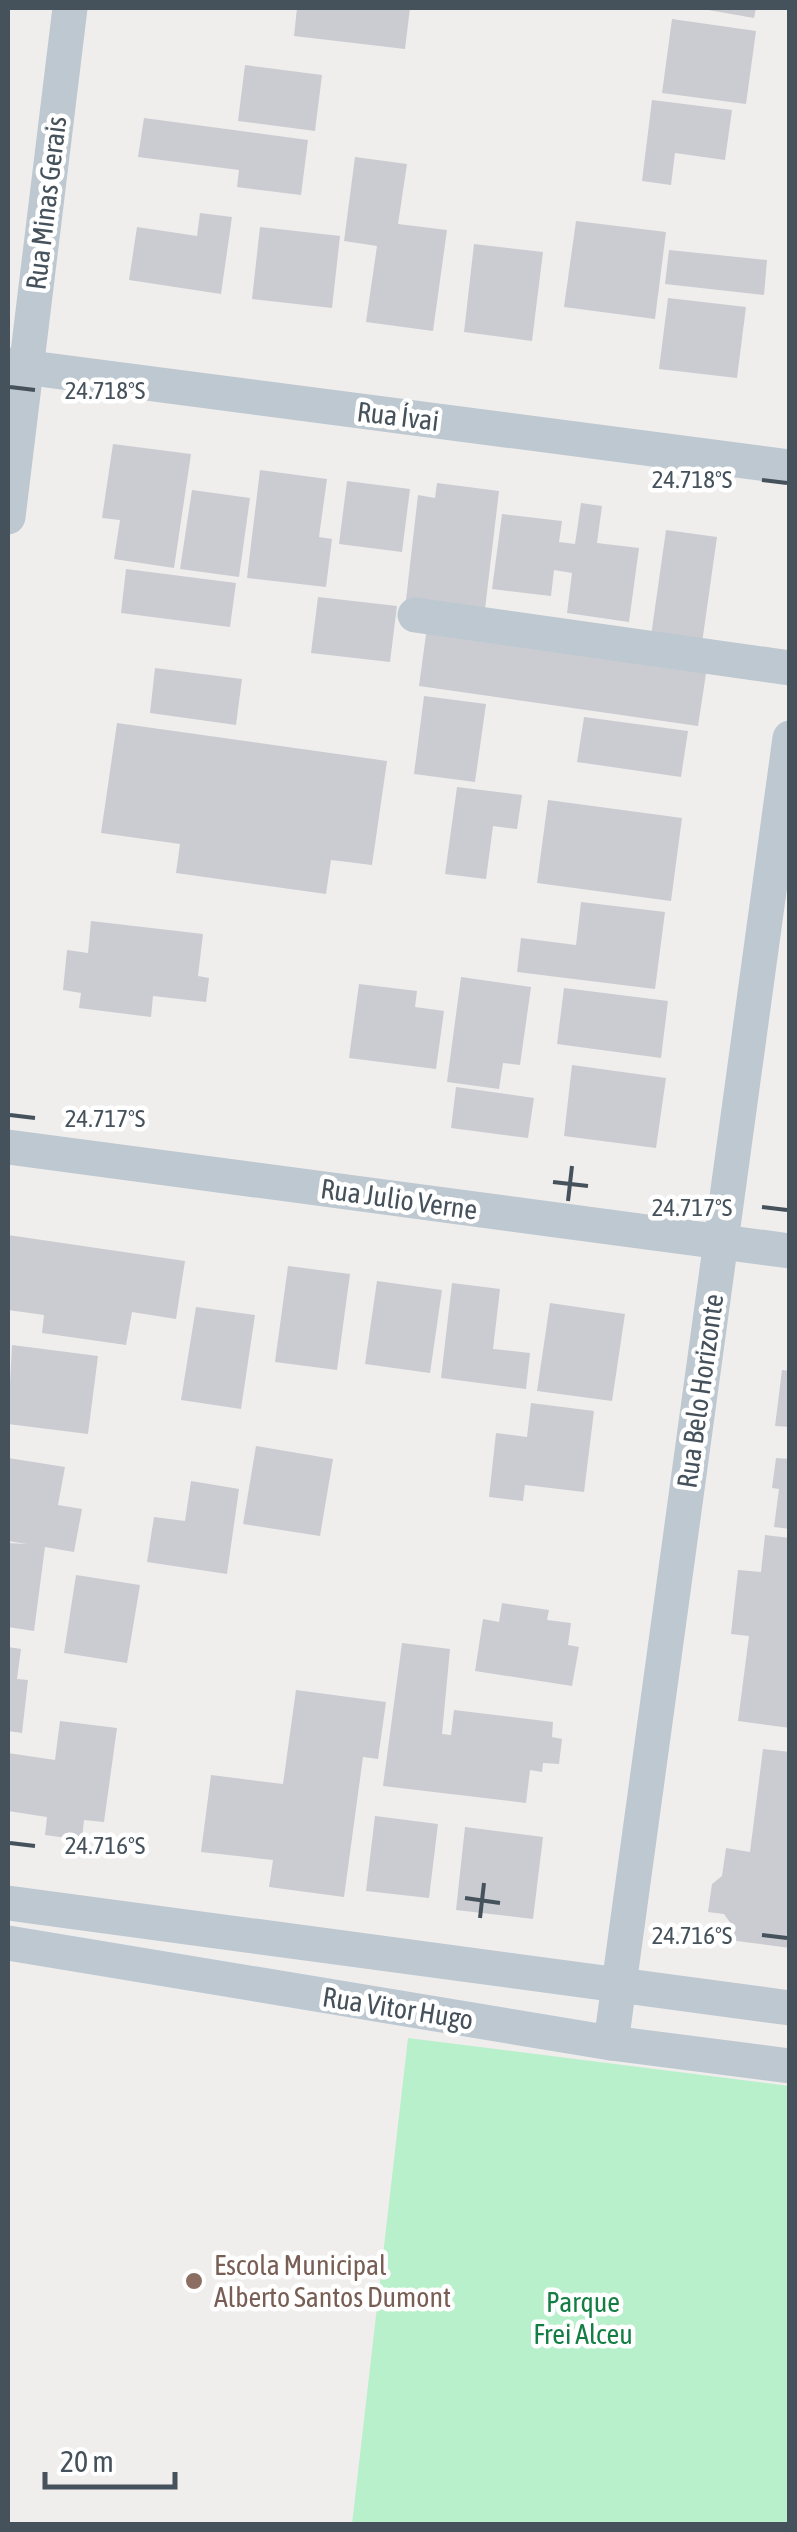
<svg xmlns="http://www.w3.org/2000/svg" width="797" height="2532" font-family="'Asap Condensed',sans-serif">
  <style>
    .green { fill: #b9f0cc }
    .building { fill: #caccd2 }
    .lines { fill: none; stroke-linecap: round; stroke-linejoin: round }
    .minor { stroke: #bdc8d0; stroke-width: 35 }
    .ticks { fill: none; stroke: #45515b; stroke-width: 4 }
    .education-dot { fill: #8d6e63; stroke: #fff; stroke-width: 4 }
    .labels { text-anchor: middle; stroke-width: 9; stroke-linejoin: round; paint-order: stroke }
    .street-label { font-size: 28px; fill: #45515b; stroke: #fff }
    .education-label { font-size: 28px; fill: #785e54; stroke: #fff; text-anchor: start }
    .park-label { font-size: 28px; fill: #137e44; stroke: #fff }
    .ticks-label { font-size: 25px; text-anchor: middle; fill: #45515b; stroke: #fff; stroke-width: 9; stroke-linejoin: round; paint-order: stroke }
  </style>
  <rect width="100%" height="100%" fill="#f0eded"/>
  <polygon class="green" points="408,2038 789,2086 789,2524 352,2524"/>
  <g class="building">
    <polygon points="297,8 410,8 405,49 294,36"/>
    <polygon points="697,8 756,8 754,18"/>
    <polygon points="672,19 756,31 746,104 662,93"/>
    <polygon points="245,65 322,75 315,131 238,121"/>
    <polygon points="652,100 732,110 725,160 675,153 671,185 642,181"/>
    <polygon points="144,118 308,140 301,195 237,187 239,170 138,157"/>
    <polygon points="355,157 407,164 398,224 447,230 433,331 366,322 377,246 344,241"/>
    <polygon points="200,213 232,217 221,294 129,280 137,227 197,236"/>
    <polygon points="576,221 666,232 655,319 564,307"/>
    <polygon points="260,227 340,236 332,308 252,299"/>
    <polygon points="474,244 543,252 532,341 464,332"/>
    <polygon points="669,250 767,260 764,295 665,284"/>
    <polygon points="668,298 746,307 737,378 659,369"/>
    <polygon points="113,444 191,454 174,568 114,559 120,520 102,518"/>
    <polygon points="260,470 327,479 319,537 332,539 326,587 247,578"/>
    <polygon points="347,481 410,489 402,552 339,544"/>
    <polygon points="437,483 499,491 485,609 406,600 418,495 435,498"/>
    <polygon points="192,490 250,498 239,577 180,569"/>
    <polygon points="581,503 602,506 597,543 639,548 629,622 567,613 572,573 554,570 551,596 492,589 502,514 562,521 559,542 575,544"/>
    <polygon points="666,530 717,537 702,643 651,636"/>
    <polygon points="126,569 236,583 230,627 121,613"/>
    <polygon points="318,597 397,606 390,662 311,653"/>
    <polygon points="427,627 707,667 698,726 419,686"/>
    <polygon points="155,668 242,679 236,725 150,713"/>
    <polygon points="424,696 486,704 475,782 414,774"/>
    <polygon points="584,717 688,731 681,777 577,762"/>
    <polygon points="117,723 387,761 372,865 331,860 326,894 176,873 180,844 101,833"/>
    <polygon points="457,787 522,795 517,829 493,826 486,879 445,874"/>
    <polygon points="548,800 682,818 671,901 537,883"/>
    <polygon points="581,902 665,912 655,989 517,972 521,938 576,945"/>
    <polygon points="91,921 203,934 198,976 209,978 206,1002 153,996 151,1017 79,1008 81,993 63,990 67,950 88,953"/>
    <polygon points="461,977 531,987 520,1065 503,1063 499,1089 447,1082"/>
    <polygon points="359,984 417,991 415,1007 444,1011 436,1069 349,1058"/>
    <polygon points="564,988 668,1001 661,1058 557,1044"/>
    <polygon points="572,1065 666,1078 656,1148 564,1136"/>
    <polygon points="456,1087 534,1098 528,1138 451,1128"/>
    <polygon points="8,1235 185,1261 176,1319 132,1312 126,1345 42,1333 44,1315 8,1310"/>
    <polygon points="288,1266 350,1274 337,1370 275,1362"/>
    <polygon points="377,1281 442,1290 430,1373 365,1364"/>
    <polygon points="452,1283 500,1289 493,1349 530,1353 526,1389 441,1378"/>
    <polygon points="550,1303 625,1314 612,1401 537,1391"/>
    <polygon points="196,1307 255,1315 241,1409 181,1400"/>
    <polygon points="12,1345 98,1356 88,1434 8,1424"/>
    <polygon points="782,1370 790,1371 790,1427 775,1426"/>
    <polygon points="531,1403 594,1411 584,1492 525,1485 523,1501 489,1497 496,1433 527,1437"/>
    <polygon points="256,1446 333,1459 320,1536 243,1524"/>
    <polygon points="8,1458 65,1467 58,1505 82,1509 74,1552 45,1547 34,1631 8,1627 8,1543 27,1544 8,1541"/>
    <polygon points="776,1458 790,1459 790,1529 774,1527 779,1489 772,1488"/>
    <polygon points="191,1481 239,1489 227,1574 147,1562 154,1517 185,1521"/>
    <polygon points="765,1535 790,1538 790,1728 738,1721 749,1636 731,1634 738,1570 761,1572"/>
    <polygon points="76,1575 140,1585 127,1663 64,1653"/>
    <polygon points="502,1603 549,1610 547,1620 571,1623 568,1645 579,1647 572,1686 475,1671 483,1619 499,1622"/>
    <polygon points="402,1643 450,1649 442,1734 451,1735 454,1710 553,1722 552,1737 562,1739 559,1764 543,1763 542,1772 530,1770 526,1803 383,1786"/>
    <polygon points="8,1647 21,1649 17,1679 28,1680 22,1733 8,1731"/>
    <polygon points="296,1690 386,1702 378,1759 363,1757 344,1897 269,1887 273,1860 201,1852 211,1775 283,1784"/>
    <polygon points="60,1721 117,1728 104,1822 84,1820 82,1840 45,1835 47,1817 8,1811 8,1753 55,1760"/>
    <polygon points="763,1749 790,1752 790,1948 729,1940 731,1924 724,1914 708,1912 712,1884 722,1876 726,1848 750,1852"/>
    <polygon points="375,1816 438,1824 429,1898 366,1891"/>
    <polygon points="465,1827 543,1837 533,1919 456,1910"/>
  </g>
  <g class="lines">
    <g class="minor">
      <polyline points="8,365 790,467"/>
      <polyline points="8,517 70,8"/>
      <polyline points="415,615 790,668"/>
      <polyline points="8,1147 790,1251"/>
      <polyline points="8,1903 790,2008"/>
      <polyline points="8,1943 611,2043 790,2066"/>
      <polyline points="611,2043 790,738"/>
    </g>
  </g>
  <path class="ticks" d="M10 387 35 390M762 480 787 483M10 1115 35 1118M553 1182 588 1186M568 1201 572 1166M762 1207 787 1210M10 1843 35 1846M465 1898 500 1903M480 1918 484 1883M762 1935 787 1938"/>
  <circle class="education-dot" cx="194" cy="2281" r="10"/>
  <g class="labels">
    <g class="street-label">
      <text transform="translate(46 203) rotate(-83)" y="10">Rua Minas Gerais</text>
      <text transform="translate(398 416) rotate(7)" y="10">Rua Ívai</text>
      <text transform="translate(399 1199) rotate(8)" y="10">Rua Julio Verne</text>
      <text transform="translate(700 1391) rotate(-82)" y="10">Rua Belo Horizonte</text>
      <text transform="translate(398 2008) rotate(9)" y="10">Rua Vitor Hugo</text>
    </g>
    <g class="education-label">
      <text x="214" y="2275">Escola Municipal<tspan x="214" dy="32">Alberto Santos Dumont</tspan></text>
    </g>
    <g class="park-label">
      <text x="583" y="2312">Parque<tspan x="583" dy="32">Frei Alceu</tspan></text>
    </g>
  </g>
  <g class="ticks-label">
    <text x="105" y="399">24.718°S</text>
    <text x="692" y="488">24.718°S</text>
    <text x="105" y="1127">24.717°S</text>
    <text x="692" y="1216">24.717°S</text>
    <text x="105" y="1854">24.716°S</text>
    <text x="692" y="1944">24.716°S</text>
  </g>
  <rect width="797" height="2532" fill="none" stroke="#45515b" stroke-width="20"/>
  <path d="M45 2472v15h130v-15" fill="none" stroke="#45515b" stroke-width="5"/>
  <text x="60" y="2472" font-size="30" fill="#45515b" stroke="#ffffff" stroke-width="8" paint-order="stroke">20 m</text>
</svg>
